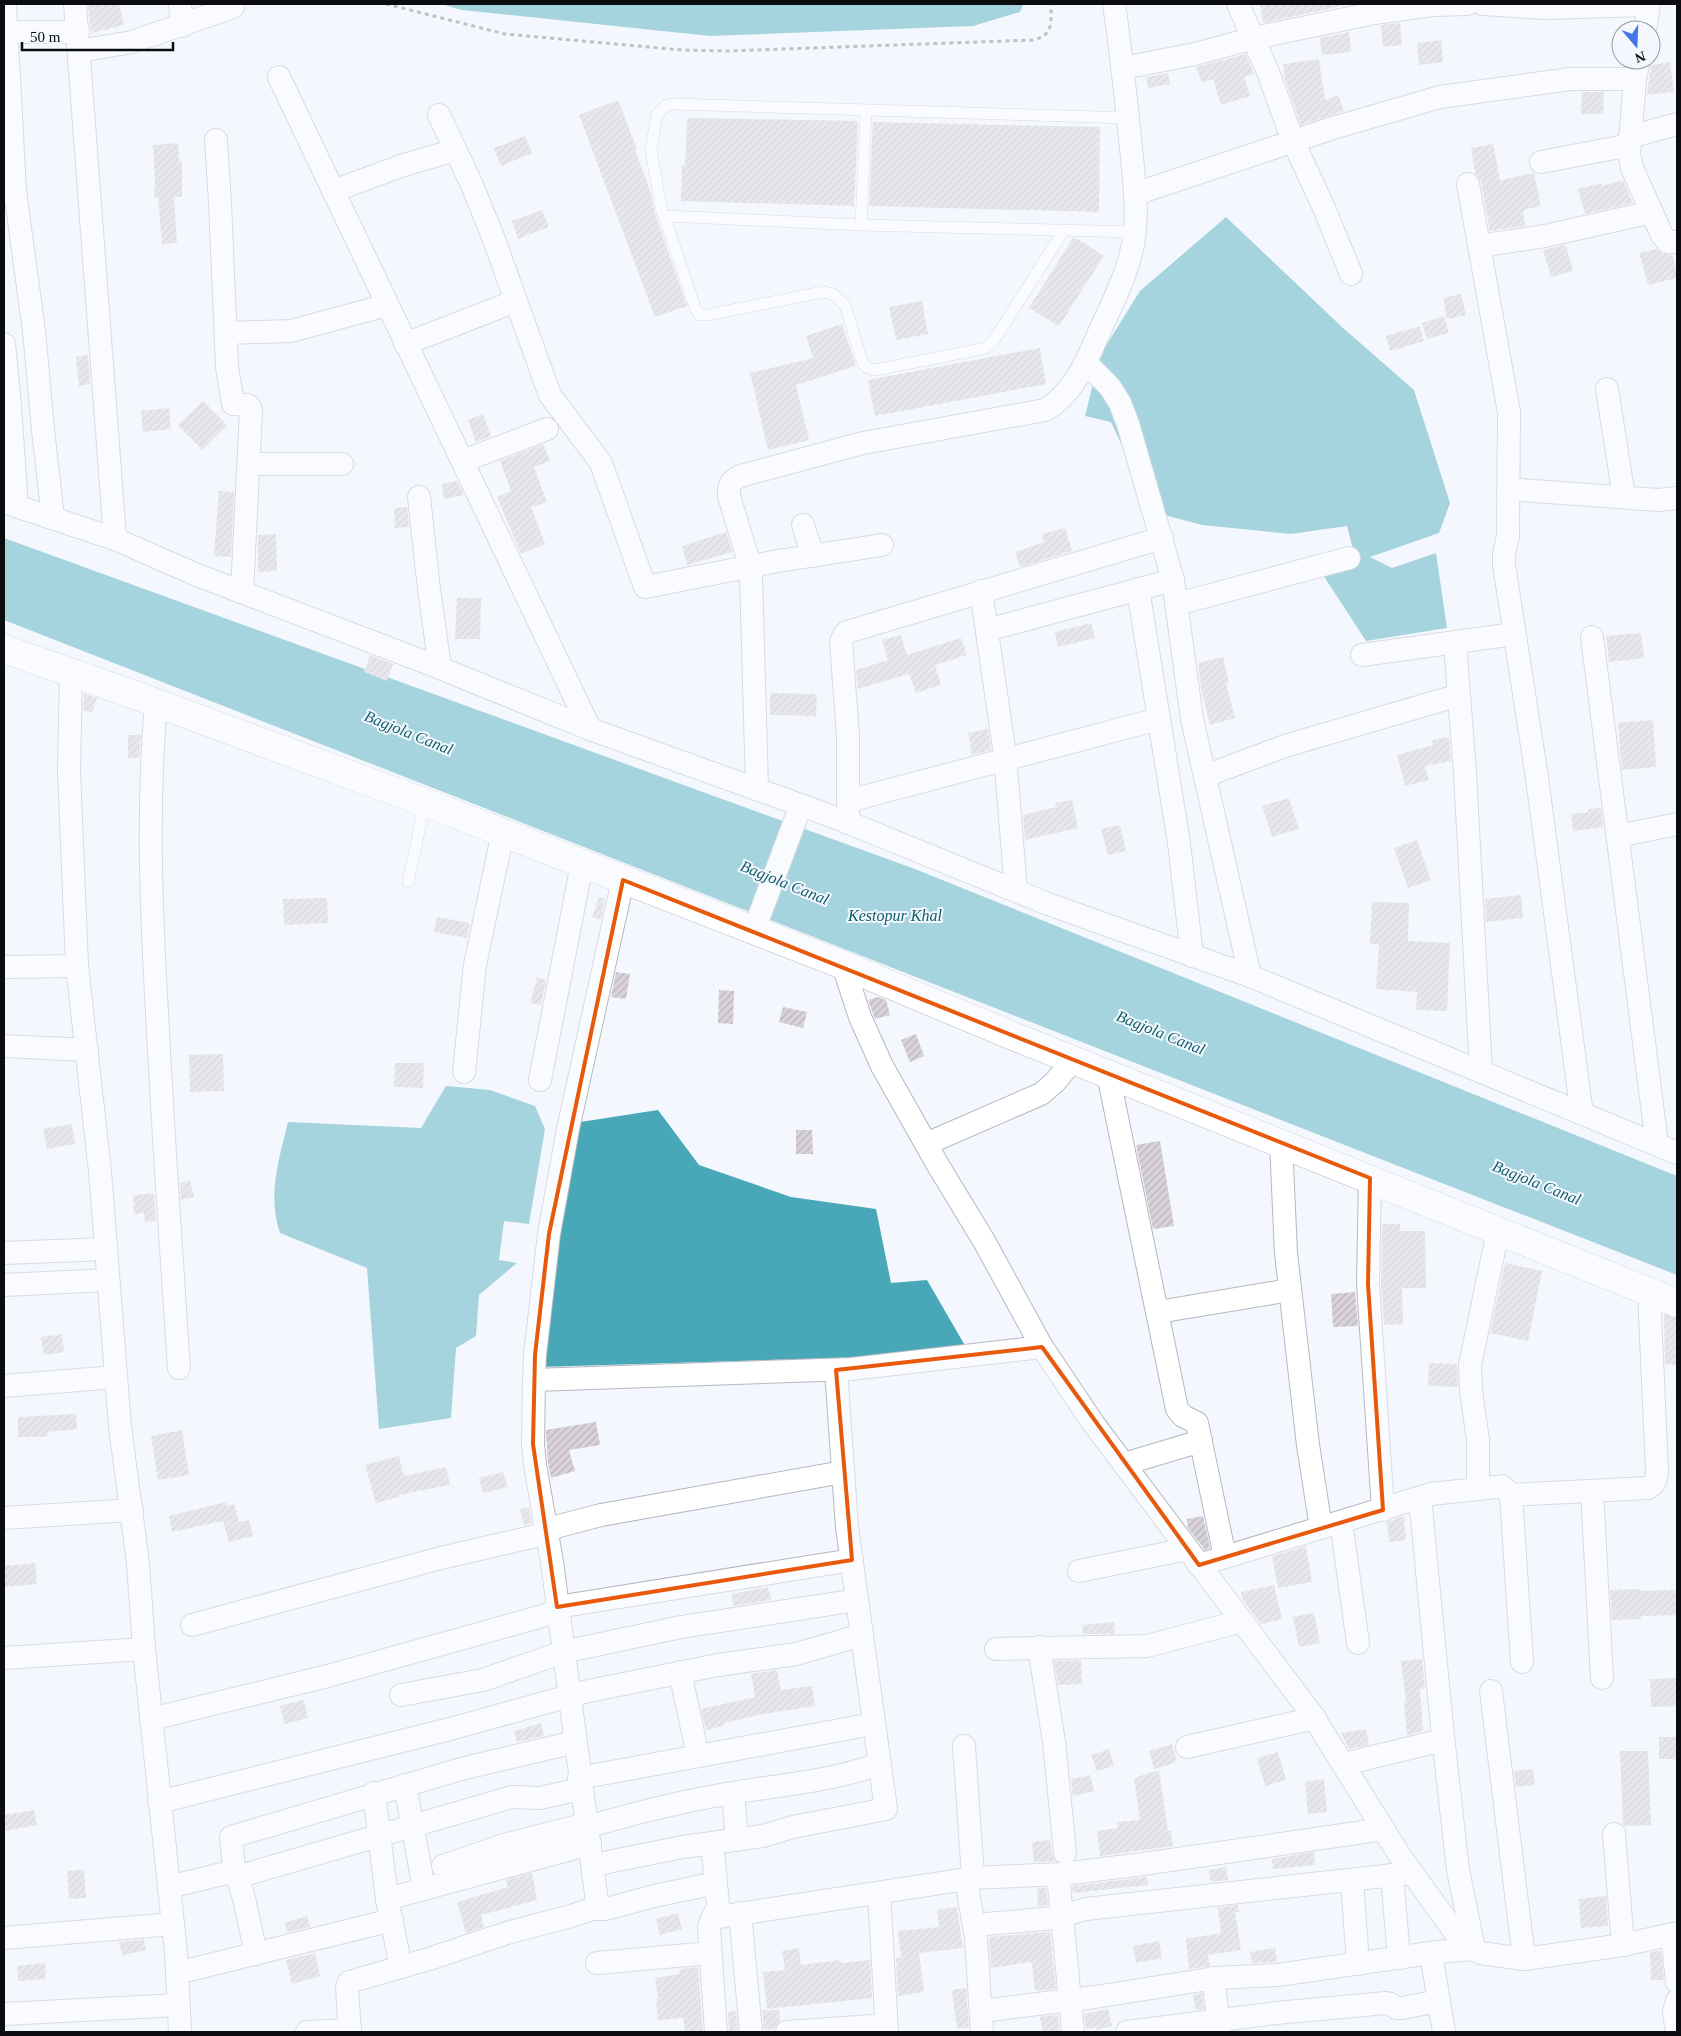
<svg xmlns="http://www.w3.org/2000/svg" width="1681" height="2036" font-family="Georgia,serif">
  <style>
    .water { fill: #48a8b8 }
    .building { fill: url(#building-hatch) }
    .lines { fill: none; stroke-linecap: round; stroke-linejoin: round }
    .service-casing { stroke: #b5b8c0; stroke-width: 12 }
    .minor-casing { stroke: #b5b8c0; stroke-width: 24 }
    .tertiary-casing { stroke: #b5b8c0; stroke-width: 29 }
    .path { stroke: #7c7e83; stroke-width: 3; stroke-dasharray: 4 4; stroke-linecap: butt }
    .service { stroke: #fff; stroke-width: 11 }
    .minor { stroke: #fff; stroke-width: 22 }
    .tertiary { stroke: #fff; stroke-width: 28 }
    .marked { fill: none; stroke: #e8590c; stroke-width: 4; stroke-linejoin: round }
    .labels { text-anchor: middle; stroke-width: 4; stroke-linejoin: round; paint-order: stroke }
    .water-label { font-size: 16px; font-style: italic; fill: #0b5e69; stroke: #f4f7fe }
  </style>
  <defs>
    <pattern id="building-hatch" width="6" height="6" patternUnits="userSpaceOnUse" patternTransform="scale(1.25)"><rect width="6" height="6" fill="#d9d2da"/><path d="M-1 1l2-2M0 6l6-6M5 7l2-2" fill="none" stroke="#b9b3ba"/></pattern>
  </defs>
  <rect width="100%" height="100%" fill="#f4f7fe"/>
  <g class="water">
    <polygon points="441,4 1023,4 1020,12 973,26 710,36 462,10"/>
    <polygon points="1226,217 1342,327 1414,390 1450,503 1439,533 1370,557 1392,568 1436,553 1447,628 1366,641 1323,575 1355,557 1347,526 1291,534 1202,525 1153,512 1111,422 1085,416 1100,355 1140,291"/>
    <polygon points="4,538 915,869 1677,1176 1677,1275 4,620"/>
    <path d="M446 1086 490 1090 535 1106 545 1129 529 1224 504 1221 499 1260 517 1263 479 1295 476 1336 456 1348 451 1418 379 1429 367 1268 280 1233C267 1196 279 1159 288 1122L421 1128Z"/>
    <polygon points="658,1110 699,1165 791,1197 876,1209 891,1283 927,1280 967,1349 869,1357 539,1367 574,1123"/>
  </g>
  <g class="building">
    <polygon points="92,4 119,4 124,25 91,33 88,5"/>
    <polygon points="1260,4 1346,4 1346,5 1263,23"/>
    <polygon points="1400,23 1402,45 1383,47 1381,25"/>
    <polygon points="1349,32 1351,52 1322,55 1320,38"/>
    <polygon points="1441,40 1443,62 1419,65 1417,43"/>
    <polygon points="1246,54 1254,74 1244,77 1250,96 1221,105 1213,79 1202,83 1196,67"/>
    <polygon points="1319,59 1325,100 1338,95 1344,111 1301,125 1285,80 1283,64"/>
    <polygon points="1670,62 1674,92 1647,95 1651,65"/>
    <polygon points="1168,73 1170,84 1148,88 1146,77"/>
    <polygon points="1582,92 1604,92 1603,114 1581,114"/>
    <polygon points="618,100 637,149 635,150 651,193 655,214 687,306 655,317 579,115"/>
    <polygon points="687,118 858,121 854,206 681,201 682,165 685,165"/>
    <polygon points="873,122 1100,127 1099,212 869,206"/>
    <polygon points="525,136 532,153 501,166 494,148"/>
    <polygon points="178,143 179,161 182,161 182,197 174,197 177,243 162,244 158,197 154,197 155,182 153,145"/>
    <polygon points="1493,144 1500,180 1534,173 1541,206 1523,210 1525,226 1490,231 1481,182 1475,173 1471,148"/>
    <polygon points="1623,180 1633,203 1585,214 1578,189 1601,183 1602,186"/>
    <polygon points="542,210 549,227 518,239 512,221"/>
    <polygon points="1073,238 1076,238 1104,256 1059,326 1029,308"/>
    <polygon points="1566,245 1573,271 1551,277 1543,250"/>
    <polygon points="1657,249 1663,254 1673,255 1677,278 1648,285 1639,253"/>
    <polygon points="1461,294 1466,315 1447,319 1443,298"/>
    <polygon points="922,301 928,334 896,340 889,307"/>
    <polygon points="1444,316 1449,333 1427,339 1422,323"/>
    <polygon points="842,324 856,366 796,385 809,440 768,450 750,373 813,358 806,336"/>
    <polygon points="1420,326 1424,341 1390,351 1386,336"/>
    <polygon points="1040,348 1046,384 875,416 868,380"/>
    <polygon points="88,355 90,384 79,386 76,357"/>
    <polygon points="203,401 227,425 202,450 178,425"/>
    <polygon points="169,408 171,429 143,432 141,411"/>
    <polygon points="483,414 491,436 476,442 468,420"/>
    <polygon points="543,444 550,461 534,467 547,502 531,507 545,544 521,554 497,497 511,491 500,461"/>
    <polygon points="457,481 464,495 444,499 442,484"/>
    <polygon points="219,491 234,492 231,557 214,556"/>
    <polygon points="407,507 409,527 395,528 394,508"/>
    <polygon points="1065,528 1072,551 1020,567 1015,552 1044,542 1042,534"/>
    <polygon points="726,532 732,552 687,565 682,546"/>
    <polygon points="276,534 277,571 258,572 258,535"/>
    <polygon points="457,598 481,598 480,639 455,639"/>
    <polygon points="1091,623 1095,638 1058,647 1055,632"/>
    <polygon points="1641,633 1644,658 1609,662 1606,636"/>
    <polygon points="901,635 907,655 961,638 967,655 935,665 941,685 916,693 909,674 858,689 856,670 888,660 882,640"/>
    <polygon points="370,655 393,664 387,681 364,672"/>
    <polygon points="1223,657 1229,683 1226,683 1235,718 1210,725 1202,693 1198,663"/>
    <polygon points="770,693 817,694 816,716 770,715"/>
    <polygon points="84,694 97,698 92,713 83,710"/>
    <polygon points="1653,720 1656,767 1622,770 1618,723"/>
    <polygon points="988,729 991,750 972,755 968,733"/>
    <polygon points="128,735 141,735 139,758 128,758"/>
    <polygon points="1449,737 1451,761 1425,766 1429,780 1405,786 1397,755 1433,745 1432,740"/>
    <polygon points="1289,798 1299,829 1272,837 1262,806"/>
    <polygon points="1072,800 1078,828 1025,840 1023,815 1056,807 1055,803"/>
    <polygon points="1601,808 1603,827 1573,831 1571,814 1588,812 1588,809"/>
    <polygon points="1120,825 1126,851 1108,855 1101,829"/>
    <polygon points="1417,840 1431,880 1408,888 1394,848"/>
    <polygon points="1521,895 1523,918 1486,922 1485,899"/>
    <polygon points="599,897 605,899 601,920 592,917"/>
    <polygon points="327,898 328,923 284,925 283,899"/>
    <polygon points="1372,902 1409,903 1408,941 1450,943 1447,1011 1416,1010 1417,992 1376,989 1379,944 1370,944"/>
    <polygon points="437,917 470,923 467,938 434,932"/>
    <polygon points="616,972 630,974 626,999 611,997"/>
    <polygon points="537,977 546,980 541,1005 530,1003"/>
    <polygon points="719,990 734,991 733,1024 718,1023"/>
    <polygon points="878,997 886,1000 890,1015 875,1019 868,1000"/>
    <polygon points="783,1007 807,1012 803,1028 779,1022"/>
    <polygon points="916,1034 924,1056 910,1062 901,1040"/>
    <polygon points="223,1054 224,1091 190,1092 189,1055"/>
    <polygon points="395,1063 424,1063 423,1088 394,1087"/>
    <polygon points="72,1124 75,1144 47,1149 43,1129"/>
    <polygon points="796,1130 812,1130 813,1154 796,1154"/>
    <polygon points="1160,1141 1174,1226 1153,1229 1136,1145"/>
    <polygon points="190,1181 194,1197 181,1200 180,1183"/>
    <polygon points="154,1193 156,1221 145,1222 144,1213 134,1214 133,1195"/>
    <polygon points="1382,1224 1400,1224 1400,1231 1425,1231 1426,1288 1402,1288 1403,1324 1384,1325 1381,1284"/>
    <polygon points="1505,1263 1542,1271 1528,1341 1490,1333"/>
    <polygon points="1355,1292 1358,1326 1333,1327 1331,1294"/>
    <polygon points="1664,1314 1677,1318 1677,1365 1665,1364"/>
    <polygon points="62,1334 64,1352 44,1355 41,1337"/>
    <polygon points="1429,1363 1457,1364 1458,1387 1428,1386"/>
    <polygon points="76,1414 77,1429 48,1432 47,1437 18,1437 18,1417"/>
    <polygon points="596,1422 600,1445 569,1450 575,1471 551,1478 548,1463 546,1430"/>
    <polygon points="182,1430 189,1475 158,1480 151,1436"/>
    <polygon points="399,1456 404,1476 446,1467 450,1485 398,1495 399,1497 376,1503 365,1465"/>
    <polygon points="503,1472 508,1487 483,1493 479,1478"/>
    <polygon points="226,1502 227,1506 234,1504 239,1522 249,1520 253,1536 229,1542 223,1521 172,1532 169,1516"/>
    <polygon points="529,1507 532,1523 524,1525 520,1509"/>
    <polygon points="1203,1516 1210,1548 1205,1550 1188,1528 1187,1519"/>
    <polygon points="1404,1516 1406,1540 1389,1542 1387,1522"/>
    <polygon points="1306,1546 1312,1582 1278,1588 1272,1556"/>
    <polygon points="35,1563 37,1584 4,1587 4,1566"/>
    <polygon points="1274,1585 1282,1619 1261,1624 1243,1600 1241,1592"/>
    <polygon points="768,1587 771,1600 734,1606 731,1594"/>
    <polygon points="1640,1589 1640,1591 1677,1590 1677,1615 1641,1616 1641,1619 1612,1620 1610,1590"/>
    <polygon points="1314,1613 1320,1643 1299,1647 1293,1617"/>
    <polygon points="1114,1622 1115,1634 1083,1634 1082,1625"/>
    <polygon points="1422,1659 1425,1688 1420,1689 1423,1731 1407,1735 1404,1702 1406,1702 1401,1661"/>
    <polygon points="1081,1660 1082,1684 1058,1685 1054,1661"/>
    <polygon points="777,1670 781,1690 812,1686 815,1706 758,1715 724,1723 724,1726 706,1730 701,1709 755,1697 751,1674"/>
    <polygon points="1677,1678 1677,1706 1651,1707 1650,1679"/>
    <polygon points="304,1700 308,1718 284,1724 280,1706"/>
    <polygon points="541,1723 544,1736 517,1742 514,1731"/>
    <polygon points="1366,1729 1369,1745 1349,1749 1341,1733"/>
    <rect x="1659" y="1737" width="18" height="22"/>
    <polygon points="1172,1744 1177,1762 1154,1769 1149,1751"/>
    <polygon points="1109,1749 1114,1766 1097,1771 1091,1755"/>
    <polygon points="1620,1751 1648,1751 1651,1825 1625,1826 1623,1825"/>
    <polygon points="1278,1752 1286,1780 1265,1786 1257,1758"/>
    <polygon points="1533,1769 1535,1785 1516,1787 1514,1771"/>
    <polygon points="1159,1770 1168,1831 1171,1831 1173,1846 1100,1856 1097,1831 1118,1828 1117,1822 1140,1820 1134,1778"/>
    <polygon points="1090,1775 1094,1791 1073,1796 1071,1779"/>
    <polygon points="1324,1779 1327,1812 1308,1814 1305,1782"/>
    <polygon points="34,1810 37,1825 5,1831 4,1815"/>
    <polygon points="1050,1840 1052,1854 1055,1861 1034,1862 1032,1842"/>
    <polygon points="1314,1852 1315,1865 1273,1869 1272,1859"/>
    <polygon points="1226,1867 1228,1880 1211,1882 1209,1870"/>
    <polygon points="84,1870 86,1898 69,1899 67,1871"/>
    <polygon points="532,1873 537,1900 481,1915 484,1927 466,1933 457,1902 508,1887 506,1880"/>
    <polygon points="1147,1877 1148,1885 1073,1893 1072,1886"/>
    <polygon points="1037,1888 1046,1888 1048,1905 1038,1906"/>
    <polygon points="1606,1896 1608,1926 1581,1928 1579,1899"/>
    <polygon points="1238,1905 1239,1912 1235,1912 1241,1950 1208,1955 1210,1966 1189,1969 1186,1939 1221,1933 1218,1908"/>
    <polygon points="957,1907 963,1948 919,1953 924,1992 898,1996 896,1958 901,1958 898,1931 939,1927 937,1910"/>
    <polygon points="678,1913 682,1929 660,1935 656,1919"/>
    <polygon points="307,1916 310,1927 287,1932 285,1923"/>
    <polygon points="1050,1932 1056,1989 1035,1991 1032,1962 991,1968 989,1937"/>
    <polygon points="144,1940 146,1950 122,1955 119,1942"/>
    <polygon points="1159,1941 1162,1958 1136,1963 1133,1946"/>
    <polygon points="799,1948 801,1965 840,1960 841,1963 870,1960 872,1998 767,2009 763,1972 785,1970 782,1951"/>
    <polygon points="1275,1948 1277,1962 1252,1963 1250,1952"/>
    <polygon points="1657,1951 1661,1951 1664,1980 1651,1980 1650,1952"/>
    <polygon points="315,1953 320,1976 292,1984 286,1960"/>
    <polygon points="45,1963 46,1979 18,1981 17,1966"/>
    <polygon points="698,1967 703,2032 685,2032 683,2018 658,2020 656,1999 658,1999 655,1978 680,1974 679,1969"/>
    <polygon points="966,1988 969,2027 957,2029 952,1990"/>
    <polygon points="1202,1993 1204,2009 1196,2010 1193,1995"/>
    <polygon points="1108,2009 1112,2026 1096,2030 1096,2027 1086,2029 1084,2014"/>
    <polygon points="762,2010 779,2010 780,2021 775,2029 764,2030"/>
    <polygon points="736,2011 738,2030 729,2031 728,2012"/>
    <polygon points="1058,2015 1060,2032 1043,2032 1040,2017"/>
  </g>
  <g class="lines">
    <defs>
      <g id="service">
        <polyline points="1128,118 675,104 667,105 657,114 651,150 662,212 664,216 667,216 861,225 1135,232"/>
        <polyline points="664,216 696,310 700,315 707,315 823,292 833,294 845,305 863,364 868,368 875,370 972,351 985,348 993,342 1064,230"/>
        <polyline points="861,225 866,111"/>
        <polyline points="408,882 425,803"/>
      </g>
      <g id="minor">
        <polyline points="5,4 15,191 34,331 43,430 53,518"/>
        <polyline points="75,4 115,539"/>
        <polyline points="180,4 182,26"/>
        <polyline points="1238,4 1268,72 1293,141 1324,208 1351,274"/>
        <polyline points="1483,4 1545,8 1648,5"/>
        <polyline points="1645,30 1649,4"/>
        <polyline points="6,32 78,32"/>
        <polyline points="79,51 132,42 233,7"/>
        <polyline points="1639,60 1635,79 1629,153 1632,168 1662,235 1668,242 1677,242"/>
        <polyline points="1123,68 1195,54 1254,38 1374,13 1433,5 1467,4"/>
        <polyline points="279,77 590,729"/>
        <polyline points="439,115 472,185 493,237 550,395 601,463 645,587 778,561 882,545"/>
        <polyline points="1630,137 1677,124"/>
        <polyline points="216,140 220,202 227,367 233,404 248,405 251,410 242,592"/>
        <polyline points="1541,162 1630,145"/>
        <polyline points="1468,184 1509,412 1508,536 1504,554 1504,565 1536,771 1582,1114"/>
        <polyline points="333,191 404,165 455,150"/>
        <polyline points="1135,194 1333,128 1440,97 1571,79 1635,79"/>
        <polyline points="1479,246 1545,236 1652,212"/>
        <polyline points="226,333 291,331 387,305"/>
        <polyline points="4,344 9,394 17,506"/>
        <polyline points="405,344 516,301"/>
        <polyline points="1086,363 1110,387 1120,403 1128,424 1173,580 1192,719 1250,976"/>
        <polyline points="1607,389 1624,497"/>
        <polyline points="463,461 547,429"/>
        <polyline points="249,464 342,464"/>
        <polyline points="1508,489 1658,500 1677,498"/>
        <polyline points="419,497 429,589 440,668"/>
        <polyline points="4,502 115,539 197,575 430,664 590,729 842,820 1048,904 1250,976 1677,1153"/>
        <polyline points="803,525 813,556"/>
        <polyline points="1138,589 1179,843 1192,956"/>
        <polyline points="981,591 1005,755 1016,891"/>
        <polyline points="1177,604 1349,558"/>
        <polyline points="987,630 1173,580"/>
        <polyline points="1592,637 1657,1144"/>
        <polyline points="1455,643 1465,773 1481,1071"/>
        <polyline points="1362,655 1514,634"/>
        <polyline points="71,673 69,771 77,966 100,1171 120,1427 138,1563 144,1649 176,1953 180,2032"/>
        <path d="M156 703C147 808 151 907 157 1013 163 1131 171 1250 179 1368"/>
        <polyline points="1205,776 1285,746 1459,695"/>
        <path d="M757 788 751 575 748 559 729 496C728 483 732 479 744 475L863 443 1045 410C1071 396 1086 363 1097 337 1109 310 1124 282 1131 253 1140 219 1134 182 1131 147 1126 99 1121 51 1114 4"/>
        <polyline points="848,801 1159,719"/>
        <polyline points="848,823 848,736 841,642 844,635 847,632 1162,538"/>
        <polyline points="1618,836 1677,824"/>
        <polyline points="754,930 801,805"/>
        <polyline points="843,965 860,1017 882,1066 939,1167 984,1241 1042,1347 1093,1423 1311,1713 1400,1856 1457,1935 1480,1953 1524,1959 1623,1945 1677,1933"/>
        <polyline points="4,967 77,966"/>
        <polyline points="4,1046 87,1050"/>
        <polyline points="464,1072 475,965 503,832"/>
        <polyline points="1108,1074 1177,1409 1183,1416 1197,1423 1198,1428 1225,1557"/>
        <polyline points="540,1080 582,864"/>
        <polyline points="1281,1142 1286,1253 1308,1445 1321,1528"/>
        <polyline points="926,1144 1041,1094 1055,1082 1073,1060"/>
        <polyline points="1370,1178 1368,1284 1383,1510"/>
        <polyline points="4,1253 106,1249"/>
        <polyline points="4,1285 108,1280"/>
        <polyline points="1158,1312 1290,1290"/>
        <polyline points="534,1380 851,1369 1042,1347"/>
        <polyline points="4,1386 116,1377"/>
        <polyline points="1124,1464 1201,1441"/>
        <polyline points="1478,1488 1478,1440 1471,1391 1470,1365 1498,1231"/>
        <polyline points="1592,1491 1602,1678"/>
        <polyline points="1511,1495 1522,1662"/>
        <polyline points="4,1518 132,1510"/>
        <polyline points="1341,1522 1358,1643"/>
        <path d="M1199 1565 1431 1494 1496 1487 1502 1486 1511 1495 1648 1488C1656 1484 1656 1480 1657 1471L1649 1292"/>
        <polyline points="1079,1571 1187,1549"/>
        <polyline points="557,1607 852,1560"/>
        <polyline points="192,1625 437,1559 536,1536 559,1526 601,1515 843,1472"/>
        <polyline points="1039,1647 1054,1742 1065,1853"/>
        <polyline points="996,1649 1147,1646 1242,1621"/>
        <polyline points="4,1658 144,1649"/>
        <polyline points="680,1672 698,1756"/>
        <polyline points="1491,1691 1524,1959"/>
        <polyline points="401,1695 483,1680 563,1652 681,1627 857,1600"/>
        <polyline points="151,1719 324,1677 557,1612"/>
        <polyline points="964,1746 973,1877"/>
        <polyline points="1187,1747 1315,1718"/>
        <polyline points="1344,1764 1443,1740"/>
        <polyline points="579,1778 873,1724"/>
        <polyline points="405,1785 424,1889"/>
        <polyline points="374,1793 387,1899 401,1967"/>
        <polyline points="733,1793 737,1840"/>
        <polyline points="159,1802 450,1729 584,1692 718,1665 796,1654 862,1635"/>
        <path d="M587 1827C635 1813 682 1801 732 1793 781 1785 831 1781 879 1764"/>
        <polyline points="1614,1834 1623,1945"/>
        <path d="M712 1843 718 1904C717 1913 710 1919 709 1928L716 2032"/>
        <polyline points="593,1865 683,1847 763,1836 793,1827 886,1809 847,1527 836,1370"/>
        <polyline points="443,1866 504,1845 586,1824"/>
        <polyline points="1062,1874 1059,1885 1073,2032"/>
        <polyline points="1392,1875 1399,1958"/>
        <polyline points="237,1877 512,1797 540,1798 581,1789"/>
        <polyline points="1352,1880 1358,1964"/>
        <polyline points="169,1887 230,1872 234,1868"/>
        <polyline points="879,1893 887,2032"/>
        <polyline points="387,1899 590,1844"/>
        <polyline points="592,1909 606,1909 654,1896 716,1883"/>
        <polyline points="740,1913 751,2032"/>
        <polyline points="713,1918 967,1879"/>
        <polyline points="975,1925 1054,1918 1086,1909 1412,1873"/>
        <polyline points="1672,1934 1677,1982"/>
        <polyline points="4,1938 173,1924"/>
        <polyline points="1431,1953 1444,2032"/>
        <polyline points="256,1954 244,1898 234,1868 231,1837 461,1769 575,1742"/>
        <polyline points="597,1963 710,1953"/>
        <polyline points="177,1973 392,1920"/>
        <polyline points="1213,1978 1220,2032"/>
        <polyline points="981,2011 1095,1997 1215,1978 1278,1975 1437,1952 1474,1949 1458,1870 1443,1737 1420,1498"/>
        <polyline points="4,2014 179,2005"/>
        <polyline points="307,2032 350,2030"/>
        <polyline points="350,2032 347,1988 349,1982 429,1959 510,1932 571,1916 592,1909 597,1902 552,1562 535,1465 533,1444 534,1380 535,1355 549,1234 568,1129 623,880"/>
        <polyline points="787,2032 886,2025"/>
        <polyline points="982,2032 976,1938 966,1880 969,1878 1062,1874 1143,1864 1384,1829"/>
        <polyline points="1127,2032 1276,2013 1386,2003 1391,2004 1396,2008 1402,2008 1439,2001"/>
        <polyline points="1677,2032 1674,2012 1677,2001"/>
      </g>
      <polyline id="tertiary" points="4,649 132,694 437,807 843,965 1008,1034 1677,1303"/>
    </defs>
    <use href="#service" class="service-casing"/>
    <use href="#minor" class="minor-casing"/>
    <use href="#tertiary" class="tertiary-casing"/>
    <path class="path" d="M386 4 505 34 682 50 728 51 1033 40C1054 36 1051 21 1051 4"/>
    <use href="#service" class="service"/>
    <use href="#minor" class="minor"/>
    <use href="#tertiary" class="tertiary"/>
  </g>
  <path d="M0 0H1681V2036H0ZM623 880 1370 1178 1368 1284 1383 1510 1199 1565 1042 1347 836 1370 852 1560 557 1607 533 1444 535 1355 549 1234Z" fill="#f4f7fe" fill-opacity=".55" fill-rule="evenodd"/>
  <path class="marked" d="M623 880 1370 1178 1368 1284 1383 1510 1199 1565 1042 1347 836 1370 852 1560 557 1607 533 1444 535 1355 549 1234Z"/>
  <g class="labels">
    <g class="water-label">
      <text transform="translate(409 732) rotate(22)" y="6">Bagjola Canal</text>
      <text transform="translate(785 882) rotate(22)" y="6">Bagjola Canal</text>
      <text x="895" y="921">Kestopur Khal</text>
      <text transform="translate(1161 1032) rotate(22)" y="6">Bagjola Canal</text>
      <text transform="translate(1537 1182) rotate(22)" y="6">Bagjola Canal</text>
    </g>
  </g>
  <rect width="1681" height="2036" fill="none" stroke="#0b0c0f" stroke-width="10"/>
  <g transform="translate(1636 45) rotate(161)"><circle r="24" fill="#f4f7fe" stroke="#97999e"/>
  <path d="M0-4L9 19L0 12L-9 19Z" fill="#4475e6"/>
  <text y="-8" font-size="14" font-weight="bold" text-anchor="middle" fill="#0b0c0f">N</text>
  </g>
  <path d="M22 42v8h151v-8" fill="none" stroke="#0b0c0f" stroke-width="2.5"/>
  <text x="30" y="42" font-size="15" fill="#0b0c0f" stroke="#f4f7fe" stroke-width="4" paint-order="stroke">50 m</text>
</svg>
